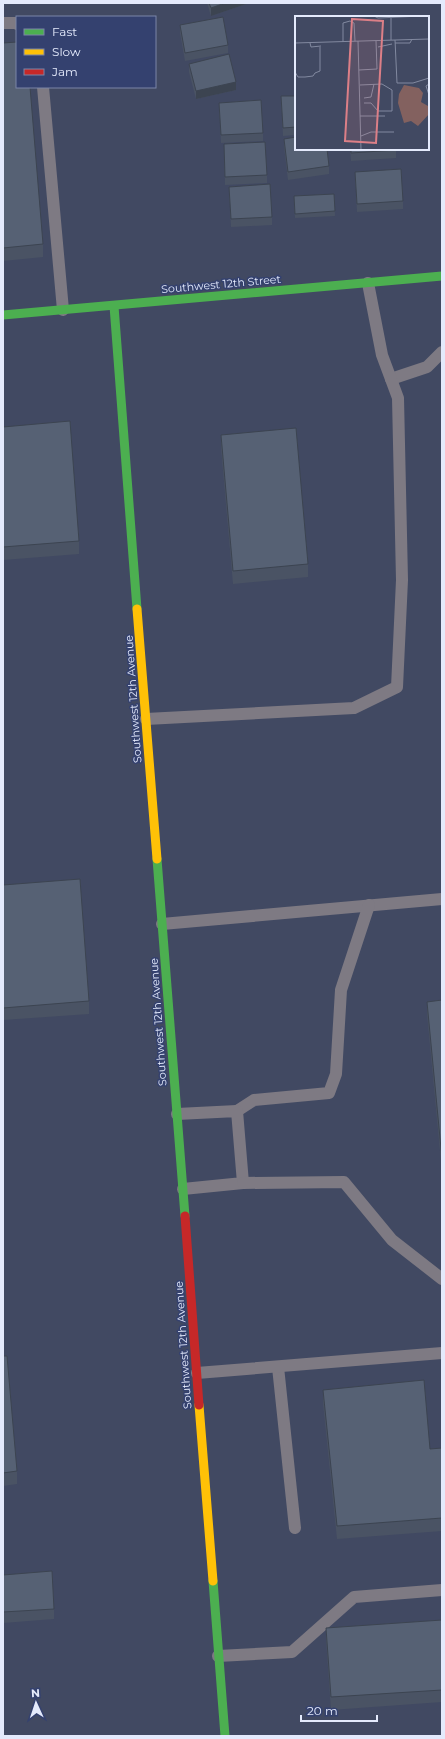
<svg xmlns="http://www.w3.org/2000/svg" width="445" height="1739" font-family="Montserrat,sans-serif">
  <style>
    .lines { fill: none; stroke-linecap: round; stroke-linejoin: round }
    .lane { stroke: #7e7a83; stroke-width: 12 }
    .fast { stroke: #4caf50; stroke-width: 9 }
    .slow { stroke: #ffc107; stroke-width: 9 }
    .jam { stroke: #c62828; stroke-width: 9 }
    .wall { fill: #4a5364 }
    .shaded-wall { fill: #3c4451 }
    .building { fill: #566174; stroke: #3c4451 }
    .labels { text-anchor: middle; stroke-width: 3; stroke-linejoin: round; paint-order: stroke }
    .street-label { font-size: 11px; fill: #e4eafc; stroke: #34416f }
    .inset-road { fill: none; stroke: #8289a0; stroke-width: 1 }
    .view { fill: #dc7f87; fill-opacity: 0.15; stroke: #dc7f87; stroke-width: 2 }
    .inset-edge { fill: none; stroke: #e4eafc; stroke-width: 2 }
  </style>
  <rect width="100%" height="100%" fill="#414962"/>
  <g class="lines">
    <g class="lane">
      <polyline points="3,23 15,23 17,24"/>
      <polyline points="43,87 63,310"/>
      <polyline points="391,379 427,367 442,352"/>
      <polyline points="146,719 354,708 397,687 402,580 398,398 382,355 368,283"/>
      <polyline points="162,924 442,899"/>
      <polyline points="237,1111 254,1100 329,1093 336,1074 341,990 369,905"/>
      <polyline points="177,1114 237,1111 243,1183 183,1189"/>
      <polyline points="243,1183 344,1182 392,1240 442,1279"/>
      <polyline points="278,1367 295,1528"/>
      <polyline points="197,1373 442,1353"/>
      <polyline points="218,1656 292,1652 354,1597 442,1590"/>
    </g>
    <g class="fast">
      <polyline points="114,306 137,609"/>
      <polyline points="3,315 442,276"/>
      <polyline points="157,859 185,1216"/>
      <polyline points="213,1581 225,1736"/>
    </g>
    <g class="slow">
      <polyline points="137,609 157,859"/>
      <polyline points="199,1405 213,1581"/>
    </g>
    <polyline class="jam" points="185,1216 199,1405"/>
  </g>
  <g class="wall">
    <polygon points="207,3 249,3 211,16"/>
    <polygon points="180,25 228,45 228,53 185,61 180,33"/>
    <polygon points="3,43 43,244 43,257 3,261"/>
    <polygon points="189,64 236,90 196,99 189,72"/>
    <polygon points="281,96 296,96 296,135 283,136"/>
    <polygon points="219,103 263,133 263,141 221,143"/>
    <polygon points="284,139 329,166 329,174 288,180 284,147"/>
    <polygon points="224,144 267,175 267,183 225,185"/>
    <polygon points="350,149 396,149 396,158 351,161"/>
    <polygon points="355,172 403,201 403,209 357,212"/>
    <polygon points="229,187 272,217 272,225 231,227"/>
    <polygon points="334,194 335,216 295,218 294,196"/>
    <polygon points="3,427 79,541 79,554 3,560"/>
    <polygon points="221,435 308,564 308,577 233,584 221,448"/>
    <polygon points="3,885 89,1001 89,1014 3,1020"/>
    <polygon points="442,1000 442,1172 427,1014 427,1002"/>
    <polygon points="3,1356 17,1471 17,1484 3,1486"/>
    <polygon points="323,1390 430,1449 442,1448 442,1531 337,1539 323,1403"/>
    <polygon points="3,1575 54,1609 54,1619 3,1623"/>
    <polygon points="442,1620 442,1702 331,1710 326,1640 326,1628"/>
  </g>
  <g class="shaded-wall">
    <polygon points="225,3 249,3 211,16 211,8"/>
    <polygon points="236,82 236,90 196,99 196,91"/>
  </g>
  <g class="building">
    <polygon points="209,3 225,3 211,8"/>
    <polygon points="223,17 228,45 185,53 180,25"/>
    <polygon points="17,42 17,87 30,87 43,244 3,248 3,43"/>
    <polygon points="229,54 236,82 196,91 189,64"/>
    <polygon points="281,96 296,96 296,127 283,128"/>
    <polygon points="261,100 263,133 221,135 219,103"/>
    <polygon points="296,137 296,149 327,149 329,166 288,172 284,139"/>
    <polygon points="265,142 267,175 225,177 224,144"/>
    <polygon points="351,149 396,149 396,150 351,153"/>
    <polygon points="401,169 403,201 357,204 355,172"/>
    <polygon points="270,184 272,217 231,219 229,187"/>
    <polygon points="334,194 335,211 295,214 294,196"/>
    <polygon points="70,421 79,541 3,547 3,427"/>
    <polygon points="296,428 308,564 233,571 221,435"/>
    <polygon points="80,879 89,1001 3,1008 3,885"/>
    <polygon points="442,1000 442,1159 427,1002"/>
    <polygon points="3,1356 7,1356 17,1471 3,1473"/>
    <polygon points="424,1380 430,1449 442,1448 442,1518 337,1526 323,1390"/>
    <polygon points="52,1571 54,1609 3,1612 3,1575"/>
    <polygon points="442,1620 442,1690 331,1697 326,1628"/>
  </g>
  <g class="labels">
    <g class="street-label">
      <text transform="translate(221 284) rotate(-5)" y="4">Southwest 12th Street</text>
      <text transform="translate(133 699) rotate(-94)" y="4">Southwest 12th Avenue</text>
      <text transform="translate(158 1022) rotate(-94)" y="4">Southwest 12th Avenue</text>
      <text transform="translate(183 1345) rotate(-94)" y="4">Southwest 12th Avenue</text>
    </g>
  </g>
  <g transform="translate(295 16)">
    <rect width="134" height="134" fill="#414962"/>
    <path d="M109 69 124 72 128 77 126 86 133 90 134 98 123 110 116 105 109 107 103 87 104 78Z" fill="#83615f"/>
    <path class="inset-road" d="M79 0 83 2 127 0M96 2V24M100 24 102 67H118L134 62M63 25 66 134M48 26V7L55 5 59 7 60 25M0 27 134 23M15 27 16 31 26 30M100 27H115L117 23M83 31 97 28M64 54 82 53 81 25M0 56 3 61H10L18 60 20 57 25 55V31M134 68 131 70 134 79M65 69 87 68 97 74V95H83L76 87H69M69 82 76 81 79 68M65 100H90M66 120 76 116H99"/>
    <path class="view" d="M57 3 88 5 81 127 50 125Z"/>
    <rect width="134" height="134" class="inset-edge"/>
  </g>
  <rect width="445" height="1739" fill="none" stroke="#e4eafc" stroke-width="8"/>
  <rect x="16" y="16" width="140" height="72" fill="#34416f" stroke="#7a85a7"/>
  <rect x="24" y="29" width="20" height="6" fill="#4caf50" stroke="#7a85a7"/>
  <text x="52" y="36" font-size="12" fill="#e4eafc">Fast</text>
  <rect x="24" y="49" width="20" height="6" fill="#ffc107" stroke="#7a85a7"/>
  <text x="52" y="56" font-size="12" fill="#e4eafc">Slow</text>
  <rect x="24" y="69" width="20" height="6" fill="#c62828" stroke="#7a85a7"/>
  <text x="52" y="76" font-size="12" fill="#e4eafc">Jam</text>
  <g transform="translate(36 1703) rotate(357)" stroke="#34416f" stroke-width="3" paint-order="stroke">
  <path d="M0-3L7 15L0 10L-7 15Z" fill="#e4eafc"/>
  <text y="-6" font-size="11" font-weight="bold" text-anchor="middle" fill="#e4eafc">N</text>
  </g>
  <path d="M301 1715v6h76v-6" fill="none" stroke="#e4eafc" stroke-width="2"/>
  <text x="307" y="1715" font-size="12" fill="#e4eafc" stroke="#34416f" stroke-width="3" paint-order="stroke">20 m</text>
</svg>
